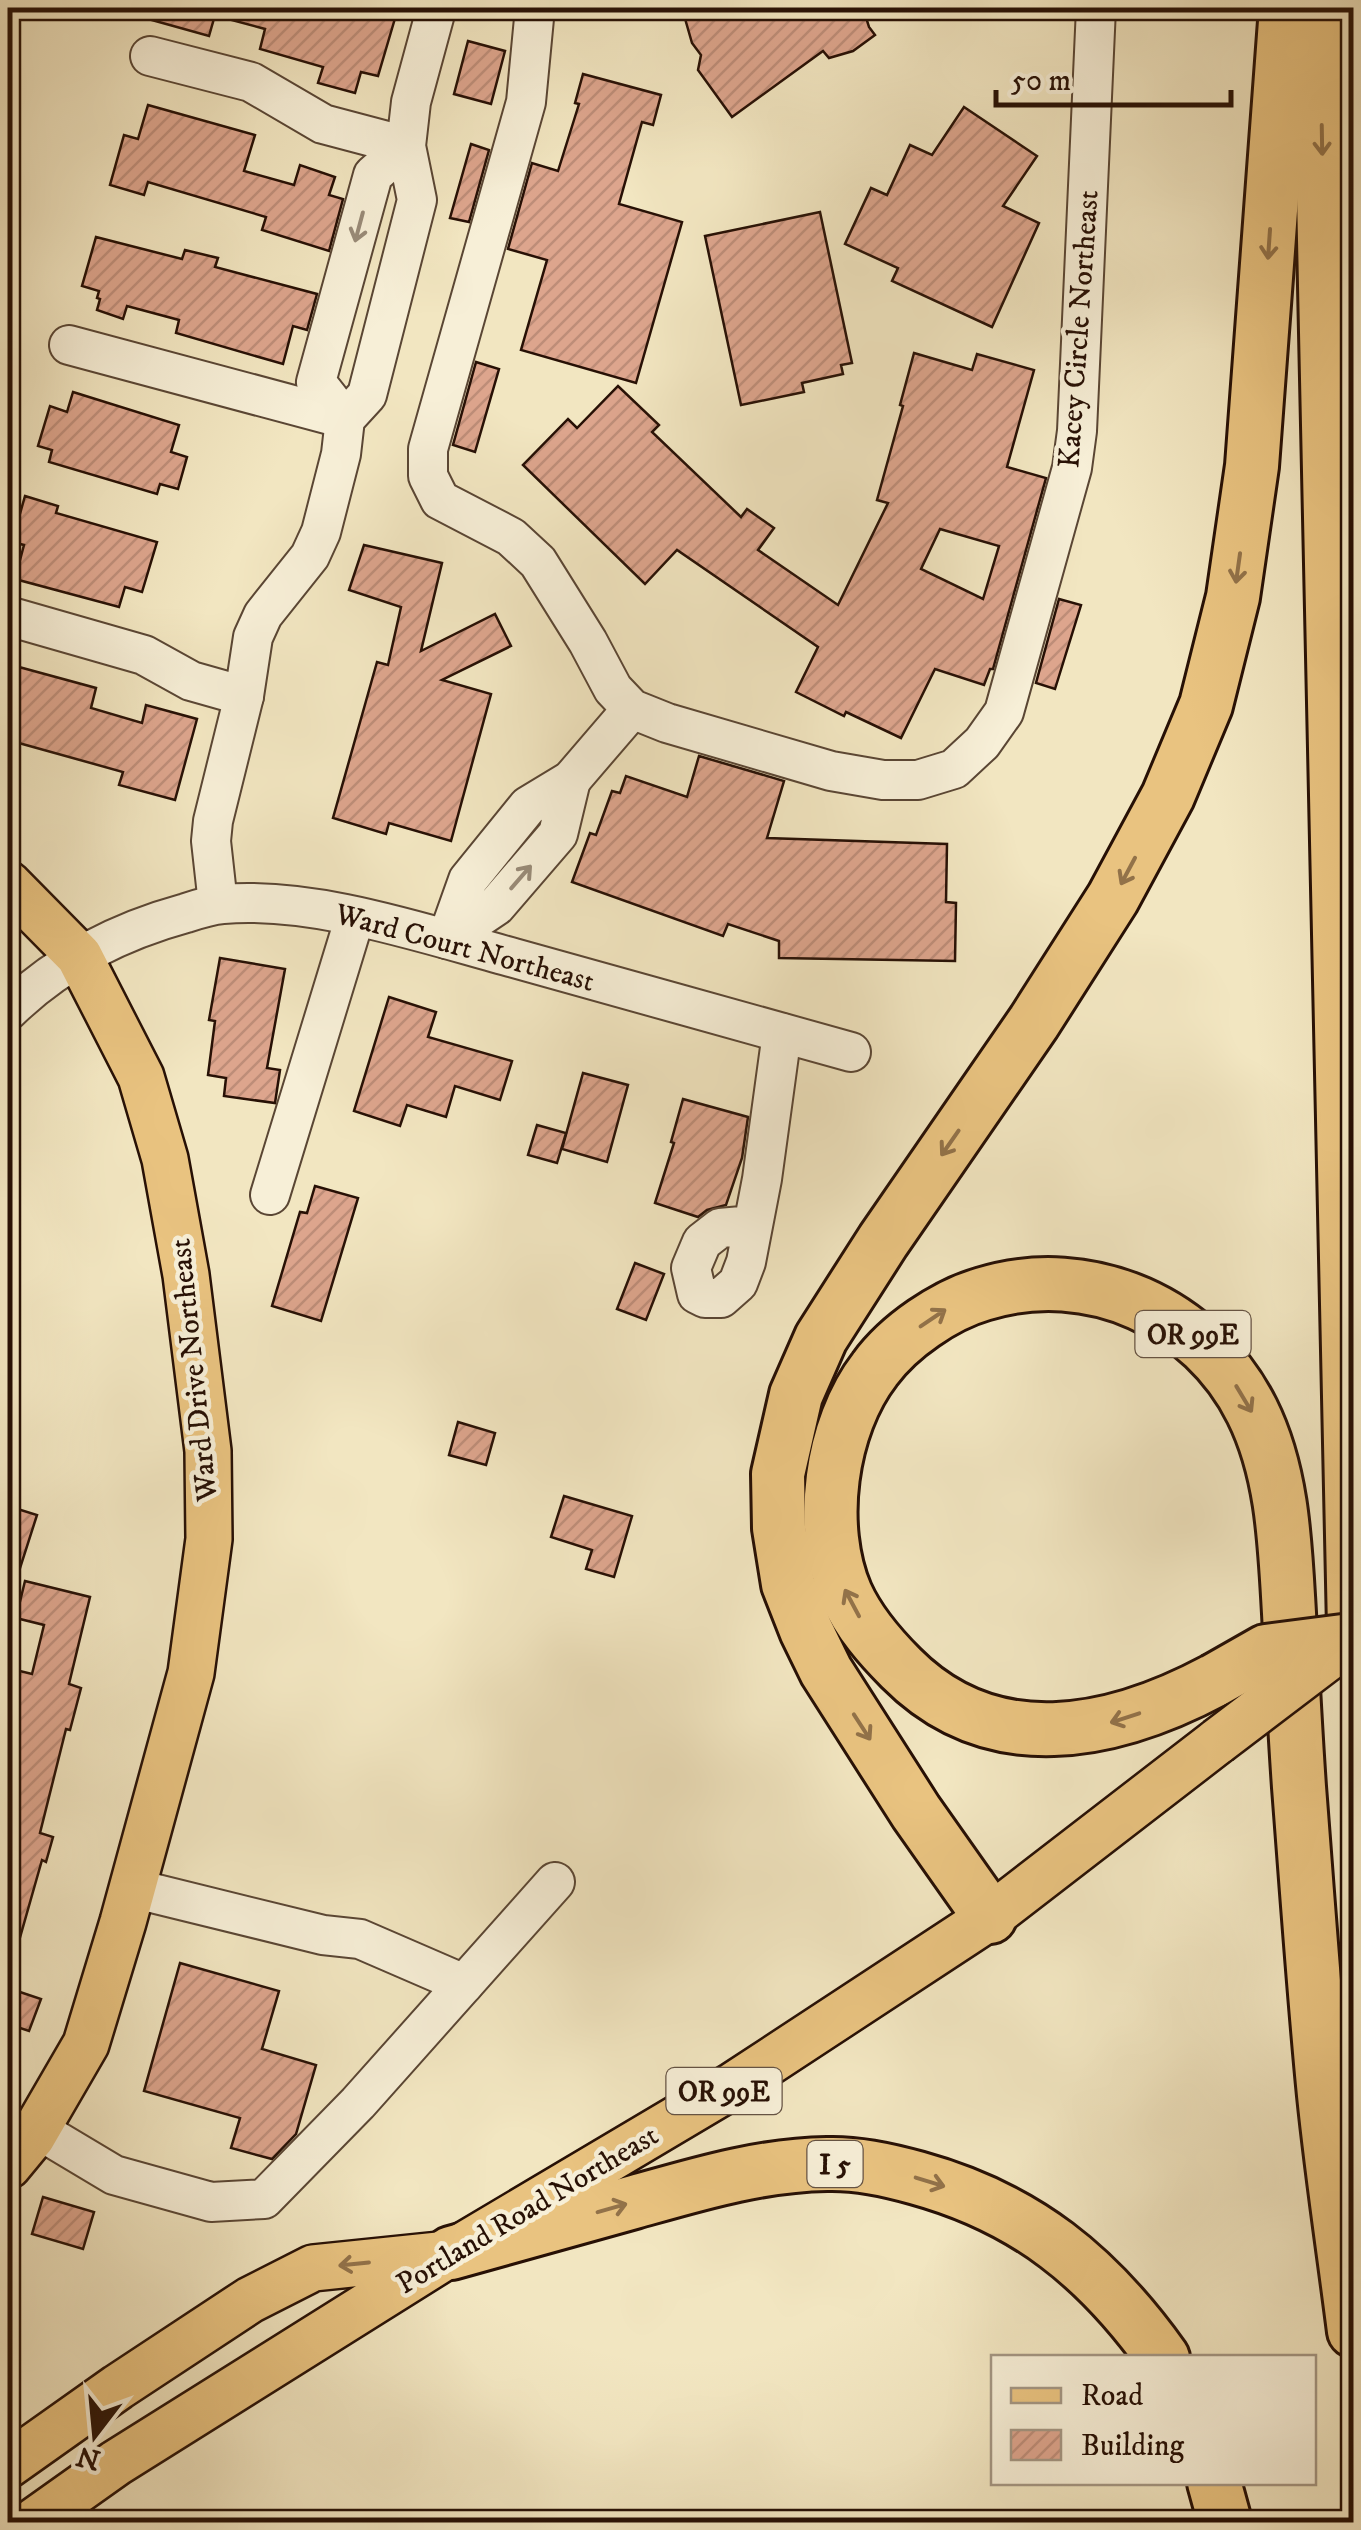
<svg xmlns="http://www.w3.org/2000/svg" width="1361" height="2530" font-family="'IM FELL DW Pica',serif">
  <style>
    .building { fill: url(#building-hatch); stroke: #271005; stroke-width: 2.5; fill-rule: evenodd }
    .lines { fill: none; stroke-linecap: round; stroke-linejoin: round }
    .minor-casing { stroke: #5a4634; stroke-width: 42 }
    .major-casing { stroke: #271005; stroke-width: 50 }
    .highway-casing { stroke: #271005; stroke-width: 58 }
    .minor { stroke: #f7efd7; stroke-width: 38 }
    .major { stroke: #e9c380; stroke-width: 45 }
    .highway { stroke: #e9c380; stroke-width: 52 }
    .major-bridge-casing { stroke: #271005; stroke-width: 50; stroke-linecap: butt }
    .highway-bridge-casing { stroke: #271005; stroke-width: 58; stroke-linecap: butt }
    .major-bridge { stroke: #e9c380; stroke-width: 45 }
    .highway-bridge { stroke: #e9c380; stroke-width: 52 }
    .oneway { stroke: #927249 }
    .oneway2 { stroke: #998b78 }
    .labels { text-anchor: middle; stroke-width: 9; stroke-linejoin: round; paint-order: stroke }
    .shield { fill: #f7efd7; stroke: #655344; stroke-width: 2.5 }
    .shield-label { font-size: 28px; font-weight: bold; fill: #271005 }
    .street-label { font-size: 30px; fill: #271005; stroke: #f7efd7 }
  </style>
  <defs>
    <pattern id="building-hatch" width="6" height="6" patternUnits="userSpaceOnUse" patternTransform="scale(2.5)"><rect width="6" height="6" fill="#dda58d"/><path d="M-1 1l2-2M0 6l6-6M5 7l2-2" fill="none" stroke="#be8d78"/></pattern>
  </defs>
  <rect width="100%" height="100%" fill="#f2e6c1"/>
  <filter id="stains"><feTurbulence type="fractalNoise" baseFrequency=".002" numOctaves="4"/><feColorMatrix values="0 0 0 0 .2 0 0 0 0 .09 0 0 0 0 .02 0 0 0 .5 -.17"/></filter>
  <radialGradient id="worn" r=".72"><stop offset=".6" stop-color="#630" stop-opacity="0"/><stop offset="1" stop-color="#630" stop-opacity=".3"/></radialGradient>
  <g class="building">
    <polygon points="135,8 217,8 209,36 134,15"/>
    <polygon points="218,8 368,8 396,15 378,76 361,72 355,93 318,83 323,67 260,49 265,29 217,16"/>
    <polygon points="682,8 863,8 869,27 875,35 853,51 829,58 823,51 732,117 698,70 701,55 692,43"/>
    <polygon points="468,41 505,51 491,104 454,94"/>
    <polygon points="583,74 661,95 653,125 642,122 619,204 682,222 636,383 521,350 547,260 508,249 532,163 558,171 579,104 575,103"/>
    <polygon points="148,105 255,135 244,171 294,185 300,165 335,177 329,195 343,199 329,251 262,230 266,217 148,182 144,195 110,185 124,135 138,139"/>
    <polygon points="964,107 1037,156 1003,206 1039,223 992,327 892,281 898,268 845,244 871,188 887,195 910,145 932,155"/>
    <polygon points="471,144 489,150 469,222 450,218"/>
    <polygon points="820,212 852,363 841,365 843,374 802,383 804,392 741,405 705,236"/>
    <polygon points="96,237 182,259 185,250 218,258 215,267 317,294 307,330 293,326 283,364 176,333 179,320 127,306 123,319 97,310 100,299 97,298 99,291 82,286"/>
    <path d="M914 353 972 370 977 354 1034 370 1007 467 1046 478 993 669H990L984 685 935 669 901 738 846 712 844 716 796 692 818 647 677 550 645 584 523 465 568 419 577 428 618 386 659 425 652 432 741 517 747 509 774 528 758 550 838 605 888 503 877 500 903 406 900 405ZM940 529 999 546 983 599 921 569Z"/>
    <polygon points="476,362 499,369 475,452 453,445"/>
    <polygon points="73,392 179,425 171,452 187,457 178,489 160,484 157,494 49,462 52,450 38,446 50,406 67,412"/>
    <polygon points="25,496 58,506 56,513 157,542 142,592 125,587 119,607 15,579 24,545 12,542"/>
    <polygon points="364,545 442,563 421,651 495,614 511,646 442,680 491,694 451,841 389,823 386,834 333,818 377,662 388,665 401,607 349,590"/>
    <polygon points="1059,599 1081,605 1055,689 1036,683"/>
    <polygon points="8,664 96,688 91,708 142,723 146,705 197,719 175,800 119,785 123,772 8,740"/>
    <polygon points="699,756 784,781 767,838 947,844 946,902 956,903 955,961 779,958 779,941 728,924 723,936 572,882 590,833 596,835 612,791 620,793 626,776 687,797"/>
    <polygon points="220,958 285,969 267,1068 280,1070 275,1103 224,1096 226,1078 208,1075 215,1021 209,1020"/>
    <polygon points="389,997 436,1012 428,1037 512,1061 500,1100 455,1086 446,1117 407,1105 400,1126 354,1111"/>
    <polygon points="583,1073 628,1085 607,1162 562,1149"/>
    <polygon points="683,1099 748,1117 742,1158 726,1205 707,1210 698,1217 655,1203 674,1143 671,1142"/>
    <polygon points="537,1125 566,1133 557,1163 528,1155"/>
    <polygon points="315,1186 358,1198 321,1321 272,1306 300,1212 307,1213"/>
    <polygon points="635,1263 664,1274 646,1320 617,1309"/>
    <polygon points="458,1422 495,1433 486,1465 449,1455"/>
    <polygon points="564,1496 632,1516 614,1577 586,1569 592,1550 551,1537"/>
    <polygon points="8,1506 37,1515 13,1590 8,1589"/>
    <polygon points="25,1581 90,1597 69,1684 81,1688 70,1730 66,1729 40,1833 53,1837 46,1862 42,1860 15,1955 8,1954 8,1668 32,1674 44,1625 16,1618"/>
    <polygon points="180,1963 279,1991 262,2049 316,2065 296,2134 272,2159 231,2148 240,2118 144,2091"/>
    <polygon points="8,1988 41,1999 29,2031 8,2024"/>
    <polygon points="43,2197 94,2212 83,2249 32,2234"/>
  </g>
  <g class="lines">
    <defs>
      <g id="minor">
        <polyline points="535,8 526,102 428,449 428,476 440,500 511,537 538,562 588,642 613,689 632,709 667,723 831,771 883,780 918,780 954,769 982,743 1004,712 1072,468 1077,431 1096,8"/>
        <polyline points="150,56 251,82 323,124 406,146"/>
        <polyline points="69,345 345,419"/>
        <polyline points="345,419 316,382 373,175 406,146"/>
        <polyline points="8,616 144,655 191,681 244,696"/>
        <polyline points="218,904 211,841 213,821 244,696 253,637 263,615 310,556 321,532 341,454 345,419 367,395 417,200 406,146 411,102 436,10"/>
        <polyline points="447,939 468,880 528,806 571,780 632,709"/>
        <polyline points="447,939 496,906 558,834 571,780"/>
        <path d="M8 1011C57 963 120 931 186 913 198 909 210 905 223 904 314 896 425 934 514 958 626 989 739 1021 851 1052"/>
        <polyline points="270,1195 355,917"/>
        <polyline points="753,1225 720,1228 702,1242 691,1268 697,1294 705,1298 721,1298 738,1283 746,1262 762,1179 782,1033"/>
        <polyline points="132,1888 323,1935 360,1939 464,1984"/>
        <polyline points="37,2129 114,2175 211,2202 264,2199 358,2103 555,1882"/>
      </g>
      <g id="major">
        <polyline points="8,884 79,956 141,1077 165,1159 186,1275 208,1451 209,1539 191,1673 123,1922 86,2044 32,2137 8,2166"/>
        <polyline points="8,2465 118,2387 250,2300 313,2268 439,2255"/>
        <polyline points="33,2522 116,2463 451,2253 734,2085 990,1917 1218,1741"/>
      </g>
      <g id="highway">
        <polyline points="1319,8 1354,1628"/>
        <path d="M1215 1680C1112 1735 992 1760 901 1668 879 1646 859 1623 846 1594 817 1527 830 1427 875 1369 899 1336 945 1305 983 1294 1090 1261 1203 1313 1252 1411 1283 1473 1285 1545 1289 1613 1292 1671 1295 1729 1299 1787 1307 1890 1314 1993 1324 2095 1332 2174 1344 2252 1354 2331"/>
        <polyline points="990,1917 916,1812 826,1671 806,1630 788,1584 779,1528 778,1474 796,1395 821,1338 883,1241 1034,1022 1113,898 1168,796 1206,705 1233,597 1252,466 1286,8"/>
        <path d="M451 2253C512 2236 573 2219 634 2202 698 2184 760 2165 827 2164 857 2163 889 2170 917 2178 1026 2208 1098 2267 1163 2358"/>
        <polyline points="1214,2482 1225,2522"/>
      </g>
    </defs>
    <use href="#minor" class="minor-casing"/>
    <use href="#major" class="major-casing"/>
    <use href="#highway" class="highway-casing"/>
    <use href="#minor" class="minor"/>
    <use href="#major" class="major"/>
    <use href="#highway" class="highway"/>
    <defs>
      <polyline id="major-bridge" points="1218,1741 1351,1640"/>
      <polyline id="highway-bridge" points="1215,1680 1266,1651 1351,1640"/>
    </defs>
    <use href="#major-bridge" class="major-bridge-casing"/>
    <use href="#highway-bridge" class="highway-bridge-casing"/>
    <use href="#major-bridge" class="major-bridge"/>
    <use href="#highway-bridge" class="highway-bridge"/>
  </g>
  <defs><path id="oneway-shaft" d="M-6 0H5M1.5-3L5.5 0L1.5 3" fill="none" stroke-width="1.6" stroke-linecap="round" stroke-linejoin="round" transform="scale(2.5)"/></defs>
  <g class="oneway">
    <use href="#oneway-shaft" transform="translate(1322 140) rotate(89)"/>
    <use href="#oneway-shaft" transform="translate(1269 244) rotate(94)"/>
    <use href="#oneway-shaft" transform="translate(1238 568) rotate(98)"/>
    <use href="#oneway-shaft" transform="translate(1128 871) rotate(118)"/>
    <use href="#oneway-shaft" transform="translate(950 1143) rotate(125)"/>
    <use href="#oneway-shaft" transform="translate(933 1318) rotate(-34)"/>
    <use href="#oneway-shaft" transform="translate(1244 1399) rotate(59)"/>
    <use href="#oneway-shaft" transform="translate(852 1603) rotate(-118)"/>
    <use href="#oneway-shaft" transform="translate(1125 1718) rotate(162)"/>
    <use href="#oneway-shaft" transform="translate(862 1727) rotate(57)"/>
    <use href="#oneway-shaft" transform="translate(930 2182) rotate(17)"/>
    <use href="#oneway-shaft" transform="translate(612 2208) rotate(-16)"/>
    <use href="#oneway-shaft" transform="translate(354 2264) rotate(174)"/>
  </g>
  <g class="oneway2">
    <use href="#oneway-shaft" transform="translate(359 227) rotate(105)"/>
    <use href="#oneway-shaft" transform="translate(521 877) rotate(-49)"/>
  </g>
  <g class="labels">
    <g class="shield">
      <rect x="1135.5" y="1311" width="115" height="46" rx="8"/>
      <rect x="666.5" y="2068" width="115" height="46" rx="8"/>
      <rect x="807.5" y="2141" width="55" height="46" rx="8"/>
    </g>
    <g class="shield-label">
      <text x="1193" y="1344">OR 99E</text>
      <text x="724" y="2101">OR 99E</text>
      <text x="835" y="2174">I 5</text>
    </g>
    <g class="street-label">
      <text transform="translate(1078 329) rotate(-86)" y="10">Kacey Circle Northeast</text>
      <text transform="translate(465 947) rotate(15)" y="10">Ward Court Northeast</text>
      <text transform="translate(193 1370) rotate(-96)" y="10">Ward Drive Northeast</text>
      <text transform="translate(527 2209) rotate(-31)" y="10">Portland Road Northeast</text>
    </g>
  </g>
  <rect width="1361" height="2530" fill="none" stroke="#f2e6c1" stroke-width="40"/>
  <rect x="10" y="10" width="1341" height="2510" fill="none" stroke="#271005" stroke-width="5"/>
  <rect x="20" y="20" width="1321" height="2490" fill="none" stroke="#271005" stroke-width="2.5"/>
  <rect x="991" y="2355" width="325" height="130" fill="#f7efd7" stroke="#a49683" stroke-width="2.5"/>
  <rect x="1011" y="2388" width="50" height="15" fill="#e9c380" stroke="#a49683" stroke-width="2.5"/>
  <text x="1081" y="2405" font-size="30" fill="#271005">Road</text>
  <rect x="1011" y="2430" width="50" height="30" fill="url(#building-hatch)" stroke="#a49683" stroke-width="2.5"/>
  <text x="1081" y="2455" font-size="30" fill="#271005">Building</text>
  <g transform="translate(95 2435) rotate(196)" stroke="#f7efd7" stroke-width="8" paint-order="stroke">
  <path d="M0-8L18 38L0 25L-18 38Z" fill="#271005"/>
  <text y="-15" font-size="28" font-weight="bold" text-anchor="middle" fill="#271005">N</text>
  </g>
  <path d="M996 90v15h235v-15" fill="none" stroke="#271005" stroke-width="5"/>
  <text x="1011" y="90" font-size="30" fill="#271005" stroke="#f7efd7" stroke-width="8" paint-order="stroke">50 m</text>
  <rect width="100%" height="100%" filter="url(#stains)"/>
  <rect width="100%" height="100%" fill="url(#worn)"/>
</svg>
